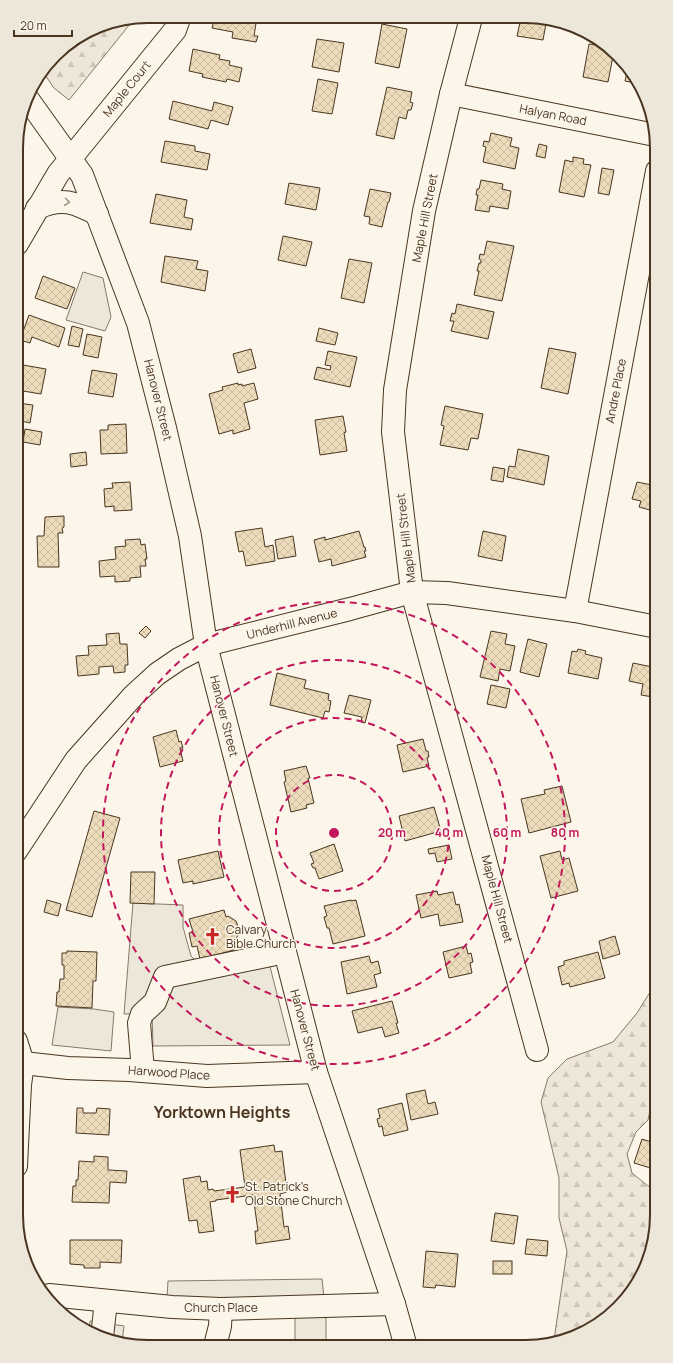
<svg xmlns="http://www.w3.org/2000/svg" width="673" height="1363" font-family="Manrope,sans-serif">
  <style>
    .forest { fill: url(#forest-firs); stroke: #887966 }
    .parking { fill: #ede7d9; stroke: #887966 }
    .building { fill: url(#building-cross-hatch); stroke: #4a3520 }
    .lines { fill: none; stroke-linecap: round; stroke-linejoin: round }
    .minor-casing { stroke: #4a3520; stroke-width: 24 }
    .minor { stroke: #fbf6e9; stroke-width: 22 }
    .oneway { stroke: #a29684 }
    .ring { fill: none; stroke: #c2185b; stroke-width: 2; stroke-dasharray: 7 5 }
    .labels { text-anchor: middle; stroke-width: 3; stroke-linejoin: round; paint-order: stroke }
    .street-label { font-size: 12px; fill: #4a3520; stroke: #fbf6e9 }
    .poi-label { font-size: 12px; fill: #4a3520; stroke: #fbf6e9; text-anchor: start }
    .district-label { font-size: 16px; font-weight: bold; fill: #4a3520; stroke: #fbf6e9 }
    .rim { fill: none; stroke: #4a3520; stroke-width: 2 }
    .centre { fill: #c2185b; stroke: #fbf6e9; stroke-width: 2 }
    .ring-label { font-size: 12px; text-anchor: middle; font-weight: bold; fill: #c2185b; stroke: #fbf6e9; stroke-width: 3; stroke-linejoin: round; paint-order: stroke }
  </style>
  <defs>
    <pattern id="forest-firs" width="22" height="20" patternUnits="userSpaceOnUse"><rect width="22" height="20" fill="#ede6d9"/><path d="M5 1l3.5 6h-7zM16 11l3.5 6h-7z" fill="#cdc6ba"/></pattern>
    <pattern id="building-cross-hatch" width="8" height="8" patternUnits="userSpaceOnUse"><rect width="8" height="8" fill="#ecdcbc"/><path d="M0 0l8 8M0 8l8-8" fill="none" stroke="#ccbda1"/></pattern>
  </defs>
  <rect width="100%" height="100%" fill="#fbf6e9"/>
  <g class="forest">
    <polygon points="134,19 69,100 54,88 43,72 61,49 98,26"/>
    <polygon points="657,981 657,1090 652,1101 648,1120 636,1132 627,1154 632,1173 648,1186 657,1187 657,1223 647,1265 629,1295 598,1325 567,1340 555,1342 554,1340 567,1251 559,1218 559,1178 541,1102 548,1078 567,1059 613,1042 637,1013"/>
  </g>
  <g class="parking">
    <polygon points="83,272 103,278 111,317 105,331 66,320"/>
    <polygon points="133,903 183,905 183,927 191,956 195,960 265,947 290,1045 153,1046 152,1013 124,1014"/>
    <polygon points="58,1007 94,1009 114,1012 111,1051 52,1045"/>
    <polygon points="322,1279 324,1298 167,1298 168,1281"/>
    <rect x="295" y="1315" width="31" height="31"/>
    <polygon points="90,1321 124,1326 122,1343 87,1332 89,1331"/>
  </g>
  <g class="building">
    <polygon points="215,16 257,17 254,36 258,36 256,42 232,38 233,32 212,28"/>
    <polygon points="521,18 547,18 543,40 517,36"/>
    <polygon points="382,24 407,29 399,68 375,63"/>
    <polygon points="317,39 344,43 339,72 312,67"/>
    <polygon points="589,44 609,47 614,51 608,82 583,77"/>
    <polygon points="193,49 220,55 219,59 230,61 229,65 242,68 239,82 227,79 226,82 202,77 203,74 189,71"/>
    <polygon points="627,72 635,83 625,81"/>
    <polygon points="318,79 338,83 332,114 312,111"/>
    <polygon points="387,87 412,92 410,102 413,103 411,110 408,110 406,119 399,117 394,139 376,135"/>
    <polygon points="173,101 212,111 214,102 233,107 228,125 211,120 208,129 169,119"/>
    <polygon points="491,133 512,138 510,146 519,148 515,169 483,162 486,147 483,146 484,141 489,142"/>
    <polygon points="165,141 195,146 195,151 210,154 207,170 161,162"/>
    <polygon points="539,144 547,146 545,158 536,156"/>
    <polygon points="573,157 584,159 583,164 591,165 584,197 559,192 565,160 573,162"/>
    <polygon points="602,168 614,170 609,195 598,193"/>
    <polygon points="481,180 503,184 502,189 511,191 508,209 490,206 489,212 475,210 478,195 476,195 477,189 479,189"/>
    <polygon points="289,183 320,188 316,210 285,204"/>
    <polygon points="370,189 391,193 389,202 388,202 382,227 369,224 370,217 364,216"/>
    <polygon points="156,194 187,200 184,217 193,219 191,230 150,223"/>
    <polygon points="283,236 312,242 306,266 278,260"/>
    <polygon points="487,241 514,246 502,301 474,295 479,271 477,271 479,263 481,263 481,260 479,259 480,254 484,255"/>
    <polygon points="165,256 198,261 196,269 208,271 205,291 161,282"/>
    <polygon points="349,259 372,263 364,303 341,298"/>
    <polygon points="43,276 75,288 67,309 35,298"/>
    <polygon points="457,304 494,312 488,339 451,331 454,321 450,321 452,313 455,314"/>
    <polygon points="29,315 65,328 59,347 32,337 30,343 20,340"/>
    <polygon points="72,326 83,329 79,347 68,345"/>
    <polygon points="319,328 338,333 335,345 316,341"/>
    <polygon points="87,334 102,337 98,358 83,355"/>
    <polygon points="549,348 576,353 568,394 541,388"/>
    <polygon points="251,349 256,368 238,373 233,354"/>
    <polygon points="328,351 357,357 350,387 314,379 317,367 330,370 331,366 325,365"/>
    <polygon points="17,364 46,369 41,394 17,390"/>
    <polygon points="92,370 117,374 113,397 88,393"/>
    <polygon points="238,383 238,385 242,384 242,386 254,383 258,399 244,403 250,429 233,434 233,430 219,434 209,394 223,390 222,387"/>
    <polygon points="17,403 33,405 30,423 17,420"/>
    <polygon points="445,406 483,414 478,439 471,438 468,450 440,445 444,426 441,425"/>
    <polygon points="343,416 346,432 344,433 347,451 320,455 315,420"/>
    <polygon points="126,424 127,453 101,454 100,430 108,430 108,425"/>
    <polygon points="25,429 42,432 40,445 23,442"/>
    <polygon points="657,437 657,462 652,461"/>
    <polygon points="518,449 549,456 544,485 507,477 509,466 515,467"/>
    <polygon points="86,452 87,465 71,467 70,454"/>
    <polygon points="493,467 505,469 503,482 491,480"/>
    <polygon points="130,482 132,510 114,511 114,506 105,507 104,489 113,488 112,483"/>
    <polygon points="637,482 657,486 657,512 639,507 641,501 632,499"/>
    <polygon points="64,516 64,527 62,528 63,533 58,533 59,567 38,567 37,536 44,536 45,517"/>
    <polygon points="262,528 265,547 273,545 275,561 246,566 243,551 239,552 235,532"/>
    <polygon points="359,531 364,547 365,547 366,551 364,551 366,557 332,566 331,559 319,562 314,540 325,537 325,540"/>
    <polygon points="483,531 506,536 502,561 478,556"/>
    <polygon points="293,536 296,556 278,559 275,540"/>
    <polygon points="140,539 141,545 145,544 147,559 145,559 146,566 140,566 141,577 130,578 130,581 115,582 115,576 100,577 99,561 116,559 115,547 126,546 125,540"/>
    <polygon points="146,626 151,631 145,638 139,633"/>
    <polygon points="491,631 507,634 505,644 515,646 510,671 500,669 498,681 480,677"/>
    <polygon points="119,633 120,644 127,644 128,665 125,665 125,672 114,673 113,666 99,667 99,674 78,676 76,656 89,655 88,646 107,645 106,634"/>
    <polygon points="528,639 547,644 539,677 520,672"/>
    <polygon points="578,649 586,651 585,654 602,658 598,679 568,673 572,651 577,652"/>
    <polygon points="633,663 657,668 657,700 652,699 653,697 641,695 643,684 629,681"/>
    <polygon points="277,673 306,680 304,688 329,694 328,700 331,701 329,712 325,711 323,718 270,705"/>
    <polygon points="491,685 510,689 506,708 487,704"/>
    <polygon points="349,695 371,700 365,723 361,722 362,717 344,713"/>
    <polygon points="176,730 179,742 181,741 183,748 180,748 183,761 160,767 153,737"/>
    <polygon points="423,739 426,751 428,751 429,757 427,758 429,766 403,772 397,745"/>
    <polygon points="306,766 310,778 308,778 314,803 306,805 307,808 291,812 284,782 286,781 284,771"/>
    <polygon points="562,786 571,822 529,833 521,799 545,794 544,790"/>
    <polygon points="434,807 441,831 405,841 399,816"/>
    <polygon points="94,811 120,818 92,917 66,910"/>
    <polygon points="334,844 343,871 319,879 315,868 313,868 311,864 314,863 310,853"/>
    <polygon points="449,845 452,859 437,862 435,853 429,854 428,849"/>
    <polygon points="218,851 224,877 193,884 193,881 183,883 178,860"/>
    <polygon points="560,851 562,860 569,858 578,891 551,898 540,856"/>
    <polygon points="131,872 155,872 154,904 130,903"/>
    <polygon points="437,891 438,895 453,892 456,905 459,904 463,922 440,926 438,914 421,918 416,895"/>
    <polygon points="47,900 61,904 58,916 44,912"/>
    <polygon points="351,900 351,901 356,900 365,936 333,944 329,928 327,928 324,917 327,916 324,906"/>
    <polygon points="224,910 226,917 228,916 236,921 240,932 235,940 232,941 234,950 200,959 197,946 192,947 189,933 193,932 189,919"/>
    <polygon points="615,936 620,954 603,959 599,941"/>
    <polygon points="466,946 468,954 471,953 473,962 470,963 472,973 449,978 443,952"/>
    <polygon points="67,951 97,952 96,981 93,981 92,1008 56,1006 57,992 59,992 60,979 64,979 64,965 62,965 62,953 67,953"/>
    <polygon points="598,952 605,978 570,987 569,983 562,985 558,967 564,965 564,961"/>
    <polygon points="369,956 371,963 378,961 381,973 374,975 377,987 347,994 341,962"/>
    <polygon points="392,1001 398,1023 396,1023 399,1033 385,1037 382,1027 358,1033 352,1011"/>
    <polygon points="425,1090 428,1104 435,1102 438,1114 411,1120 406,1094"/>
    <polygon points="402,1103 408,1130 384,1136 382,1126 379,1127 377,1119 380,1118 378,1109"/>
    <polygon points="77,1108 83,1108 83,1113 96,1113 97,1108 110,1109 109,1135 76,1133"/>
    <polygon points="642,1139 657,1144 657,1170 634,1163"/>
    <polygon points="274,1145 275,1152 282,1151 287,1192 280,1194 284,1227 288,1226 290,1239 256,1244 255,1231 258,1231 253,1195 216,1200 216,1201 210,1202 214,1231 199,1233 197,1220 189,1221 183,1179 200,1176 201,1182 207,1181 208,1190 213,1189 214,1191 245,1187 240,1150"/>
    <polygon points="94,1156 108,1157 108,1170 127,1171 126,1183 110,1182 109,1203 72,1202 73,1186 76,1186 76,1180 78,1180 79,1161 94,1162"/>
    <polygon points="495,1213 518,1216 514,1244 491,1241"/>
    <polygon points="527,1239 548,1241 547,1256 525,1254"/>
    <polygon points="70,1240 122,1240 121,1263 100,1262 100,1268 84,1268 84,1265 70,1264"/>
    <polygon points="426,1251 458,1254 455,1287 436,1285 435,1288 423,1287"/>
    <rect x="493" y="1261" width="19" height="13"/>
  </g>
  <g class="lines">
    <defs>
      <g id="minor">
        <polyline points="471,18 451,94 424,211 395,390 393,432 412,592 537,1050"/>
        <polyline points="451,94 655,135"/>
        <polyline points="27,98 82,175 138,323 165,428 190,536 206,645 316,1072 394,1304 406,1347"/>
        <path d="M37 208C62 197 74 202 97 214"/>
        <polyline points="17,244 58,174 175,30 180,16"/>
        <polyline points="575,611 657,171"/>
        <polyline points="16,851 76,760 134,695 157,674 179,659 206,645 350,609 412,592 447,593 575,611 657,627"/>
        <polyline points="23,1063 68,1068 129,1070 207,1076 316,1072"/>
        <polyline points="143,1071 139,1023 142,1014 155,1002 165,977 285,952"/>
        <polyline points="16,1166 20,1085 23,1063 16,1041"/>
        <polyline points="49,1295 172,1307 221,1309 394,1304"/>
        <polyline points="102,1337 106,1301"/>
        <polyline points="215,1346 220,1326 221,1309"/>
      </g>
    </defs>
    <use href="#minor" class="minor-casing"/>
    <use href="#minor" class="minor"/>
  </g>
  <defs><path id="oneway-chevron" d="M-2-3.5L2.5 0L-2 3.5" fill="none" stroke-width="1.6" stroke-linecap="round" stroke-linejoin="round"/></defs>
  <use class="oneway" href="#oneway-chevron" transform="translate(67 202) rotate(8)"/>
  <g class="ring">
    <circle cx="334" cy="833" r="58"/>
    <circle cx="334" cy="833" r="115"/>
    <circle cx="334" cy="833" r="173"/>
    <circle cx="334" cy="833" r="231"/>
  </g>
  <defs>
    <symbol id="church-bare" viewBox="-9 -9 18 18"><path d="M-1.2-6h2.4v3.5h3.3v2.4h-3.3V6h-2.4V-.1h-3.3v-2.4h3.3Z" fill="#c62828" stroke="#fbf6e9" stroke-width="2.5" paint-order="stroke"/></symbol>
  </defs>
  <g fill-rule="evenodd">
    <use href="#church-bare" x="200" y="924" width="25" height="25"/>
    <use href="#church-bare" x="220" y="1182" width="25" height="25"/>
  </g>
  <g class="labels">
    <g class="street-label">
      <text transform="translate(127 89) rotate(-51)" y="4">Maple Court</text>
      <text transform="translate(553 115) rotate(11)" y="4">Halyan Road</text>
      <text transform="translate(425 218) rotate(-79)" y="4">Maple Hill Street</text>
      <text transform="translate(616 391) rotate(-79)" y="4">Andre Place</text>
      <text transform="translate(158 400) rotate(76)" y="4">Hanover Street</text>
      <text transform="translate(406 538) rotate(-97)" y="4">Maple Hill Street</text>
      <text transform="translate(292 624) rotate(-14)" y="4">Underhill Avenue</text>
      <text transform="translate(224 716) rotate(76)" y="4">Hanover Street</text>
      <text transform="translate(497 899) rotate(75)" y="4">Maple Hill Street</text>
      <text transform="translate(305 1030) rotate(75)" y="4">Hanover Street</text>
      <text transform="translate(169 1073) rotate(4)" y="4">Harwood Place</text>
      <text x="221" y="1312">Church Place</text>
    </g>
    <g class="poi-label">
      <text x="226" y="934">Calvary<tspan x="226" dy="14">Bible Church</tspan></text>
      <text x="245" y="1191">St. Patrick's<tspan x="245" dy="14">Old Stone Church</tspan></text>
    </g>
    <g class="district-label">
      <text x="222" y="1118">Yorktown Heights</text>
    </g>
  </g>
  <path d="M0 0H673V1363H0ZM148 23H525A125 125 0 0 1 650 148V1215A125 125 0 0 1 525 1340H148A125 125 0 0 1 23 1215V148A125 125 0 0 1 148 23Z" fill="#ede7d9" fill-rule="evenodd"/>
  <path class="rim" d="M148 23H525A125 125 0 0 1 650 148V1215A125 125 0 0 1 525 1340H148A125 125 0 0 1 23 1215V148A125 125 0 0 1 148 23Z"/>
  <circle cx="334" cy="833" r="6" class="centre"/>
  <g class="ring-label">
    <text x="392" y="837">20 m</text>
    <text x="449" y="837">40 m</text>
    <text x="507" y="837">60 m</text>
    <text x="565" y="837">80 m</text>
  </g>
  <path d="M14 30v6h58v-6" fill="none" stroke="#4a3520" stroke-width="2"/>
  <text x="20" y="30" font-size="12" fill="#4a3520" stroke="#fbf6e9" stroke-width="3" paint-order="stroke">20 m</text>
</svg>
